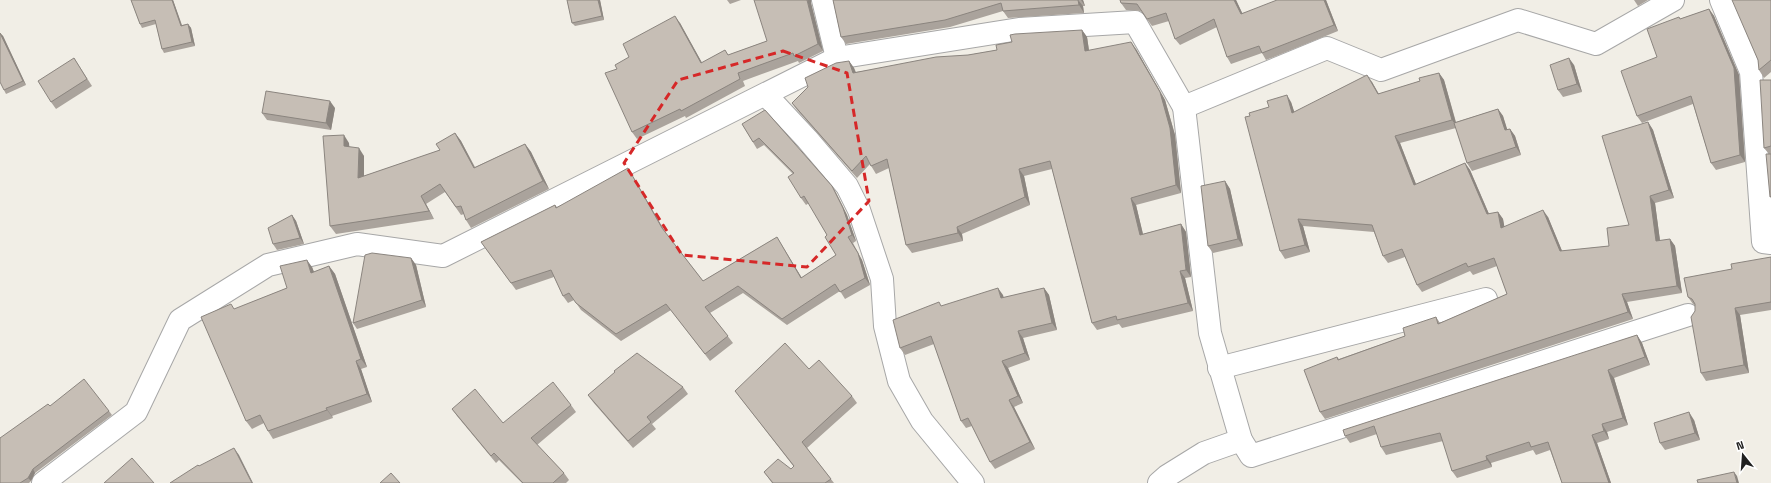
<svg xmlns="http://www.w3.org/2000/svg" width="1771" height="483" font-family="'Space Grotesk',sans-serif">
  <style>
    .lines { fill: none; stroke-linecap: round; stroke-linejoin: round }
    .minor-casing { stroke: #a7a7a7; stroke-width: 24 }
    .minor { stroke: #fff; stroke-width: 22 }
    .wall { fill: #aaa39c }
    .shaded-wall { fill: #8b857f }
    .building { fill: #c6beb5; stroke: #8b857f }
    .marked { fill: none; stroke: #d62828; stroke-width: 3; stroke-dasharray: 8 5; stroke-linejoin: round }
  </style>
  <rect width="100%" height="100%" fill="#f1eee6"/>
  <g class="lines">
    <defs>
      <g id="minor">
        <polyline points="823,0 837,58"/>
        <polyline points="1721,0 1751,72 1763,242 1771,243"/>
        <polyline points="766,95 807,139 847,186 859,210 882,279 885,326 899,381 922,421 973,483"/>
        <polyline points="1219,368 1486,299"/>
        <polyline points="1241,440 1251,456 1688,315"/>
        <polyline points="43,483 136,412 180,320 268,265 357,244 443,256 837,58 1019,29 1135,22 1184,107 1327,48 1381,70 1518,20 1596,44 1673,0"/>
        <polyline points="1159,483 1167,476 1204,453 1241,440 1210,333 1184,107"/>
      </g>
    </defs>
    <use href="#minor" class="minor-casing"/>
    <use href="#minor" class="minor"/>
  </g>
  <g class="wall">
    <polygon points="131,0 173,0 182,25 188,24 191,28 195,46 164,53 162,49 156,24 142,28 140,24"/>
    <polygon points="567,0 600,0 604,20 575,26 572,23"/>
    <polygon points="727,0 741,0 730,4"/>
    <polygon points="833,0 1083,0 1085,6 1083,6 1084,13 1008,18 1003,11 950,27 846,44 841,37"/>
    <polygon points="1236,0 1242,13 1326,0 1338,31 1266,60 1262,53 1231,64 1227,57 1217,27 1180,45 1175,39 1169,21 1152,26 1141,11 1126,10 1121,3"/>
    <polygon points="1634,0 1648,0 1638,6"/>
    <polygon points="1771,0 1771,72 1764,78 1759,70 1758,60"/>
    <polygon points="811,3 823,51 799,63 798,61 743,81 745,86 686,118 685,116 637,139 632,132 617,69 629,57 680,23 702,63 725,50 728,55 767,41"/>
    <polygon points="1709,9 1714,16 1739,75 1745,162 1716,170 1711,163 1693,104 1642,123 1637,116 1680,19"/>
    <polygon points="1082,30 1087,37 1089,50 1136,49 1165,100 1175,135 1181,193 1136,205 1143,234 1181,224 1186,232 1191,277 1185,278 1193,311 1122,328 1119,324 1097,330 1092,323 1052,169 1024,176 1030,205 962,234 963,241 912,253 906,245 889,168 876,174 870,164 857,178 797,110 792,103 849,61 854,68 856,72 968,55 997,50"/>
    <polygon points="0,33 3,36 26,85 6,94 4,90"/>
    <polygon points="74,58 92,86 56,109 51,102"/>
    <polygon points="1574,65 1582,92 1563,97 1558,90"/>
    <polygon points="1439,73 1444,80 1456,122 1498,109 1503,116 1507,130 1510,129 1515,136 1521,155 1472,171 1467,163 1456,128 1400,143 1416,184 1465,163 1470,170 1489,214 1498,212 1503,219 1504,227 1548,217 1562,251 1609,246 1629,225 1648,122 1653,130 1674,198 1655,203 1660,241 1670,239 1675,246 1682,293 1627,302 1633,319 1325,419 1320,412 1337,357 1339,359 1405,336 1436,317 1440,323 1507,294 1497,266 1473,275 1470,271 1422,292 1417,285 1405,257 1388,263 1383,256 1374,232 1303,226 1310,252 1285,259 1280,251 1250,116 1269,107 1291,102 1294,112 1372,82 1379,94 1420,81"/>
    <polygon points="1771,80 1771,198 1770,197 1769,154 1764,148"/>
    <polygon points="335,108 331,130 267,120 262,113"/>
    <polygon points="742,124 832,186 836,193 847,215 856,241 853,243 862,260 870,285 845,299 840,291 787,325 743,293 710,313 733,343 710,361 671,310 621,341 581,310 574,300 568,303 563,296 554,277 516,290 481,242 555,205 557,207 632,175 665,232 703,281 777,237 802,278 836,255 827,235 809,203 806,205 801,198 793,174 764,145 757,149"/>
    <polygon points="455,133 461,141 475,167 525,144 531,152 549,189 471,228 466,220 464,214 461,215 445,192 426,204 434,219 336,234 330,226 349,143 349,147 364,156 364,176 440,150"/>
    <polygon points="1225,181 1230,189 1243,246 1213,253 1208,246"/>
    <polygon points="292,215 296,221 304,244 277,250 273,244"/>
    <polygon points="1771,257 1771,310 1740,315 1749,373 1706,381 1701,373 1695,305 1693,304 1688,297"/>
    <polygon points="411,258 416,265 426,307 357,329 353,323"/>
    <polygon points="329,266 335,274 367,367 361,369 372,402 332,416 333,418 273,439 268,431 264,423 252,429 246,421 235,309 287,288 312,267 314,272"/>
    <polygon points="1044,288 1049,295 1057,330 1023,338 1030,360 1008,368 1023,403 1014,407 1035,449 995,469 990,462 972,426 966,428 961,421 934,344 905,355 900,348 942,306 1003,295 1003,298"/>
    <polygon points="1637,335 1642,343 1650,365 1614,378 1628,425 1607,432 1609,439 1597,443 1611,483 1562,483 1550,450 1536,455 1533,450 1491,463 1492,467 1457,478 1452,471 1443,441 1386,455 1381,447 1377,434 1350,443 1345,436"/>
    <polygon points="809,369 852,396 857,403 807,448 834,483 772,483 764,472 791,469 794,467 735,391"/>
    <polygon points="683,387 688,394 652,424 656,429 633,448 593,402 588,395"/>
    <polygon points="571,405 576,412 537,445 564,473 569,480 566,483 522,483 499,460 496,463 457,416 452,409 503,423"/>
    <polygon points="50,406 109,411 112,415 35,473 31,481 29,483 0,483"/>
    <polygon points="1694,420 1700,440 1665,450 1660,443"/>
  </g>
  <g class="shaded-wall">
    <polygon points="172,0 173,0 183,29 181,26"/>
    <polygon points="598,0 600,0 604,20 602,16"/>
    <polygon points="807,0 811,0 811,3 823,51 818,44"/>
    <polygon points="1078,0 1083,6 1084,13 1079,5"/>
    <polygon points="1081,0 1083,0 1085,6"/>
    <polygon points="1234,0 1236,0 1246,21 1241,14"/>
    <polygon points="1324,0 1326,0 1338,31 1334,25"/>
    <polygon points="1709,9 1714,16 1739,75 1745,162 1740,155"/>
    <polygon points="675,16 680,23 706,70 701,63"/>
    <polygon points="188,24 191,28 195,46 192,42"/>
    <polygon points="1082,30 1087,37 1090,58 1085,51"/>
    <polygon points="0,33 3,36 26,85 23,81"/>
    <polygon points="1131,42 1136,49 1165,100 1175,135 1181,193 1176,185"/>
    <polygon points="1569,58 1574,65 1582,92 1577,84"/>
    <polygon points="849,61 854,68 858,80 853,73"/>
    <polygon points="1439,73 1444,80 1457,127 1452,120"/>
    <polygon points="1367,75 1372,82 1383,102 1378,94"/>
    <polygon points="1287,95 1291,102 1297,120 1292,113"/>
    <polygon points="330,101 335,108 331,130 326,123"/>
    <polygon points="1498,109 1503,116 1510,138 1505,130"/>
    <polygon points="1648,122 1653,130 1674,198 1669,190"/>
    <polygon points="1510,129 1515,136 1521,155 1516,147"/>
    <polygon points="455,133 461,141 479,176 474,168"/>
    <polygon points="344,135 349,143 350,154 344,146"/>
    <polygon points="1395,136 1400,143 1419,192 1414,185"/>
    <polygon points="525,144 531,152 549,189 543,181"/>
    <polygon points="359,148 364,156 364,186 358,178"/>
    <polygon points="1465,163 1470,170 1492,221 1487,214"/>
    <polygon points="628,168 632,175 667,235 662,228"/>
    <polygon points="1019,169 1024,176 1030,205 1025,197"/>
    <polygon points="1225,181 1230,189 1243,246 1238,239"/>
    <polygon points="832,186 836,193 847,215 856,241 852,235"/>
    <polygon points="421,196 426,204 434,219 429,211"/>
    <polygon points="1650,196 1655,203 1661,248 1656,241"/>
    <polygon points="1131,198 1136,205 1145,243 1140,235"/>
    <polygon points="1543,210 1548,217 1565,258 1560,251"/>
    <polygon points="1498,212 1503,219 1506,235 1501,228"/>
    <polygon points="292,215 296,221 304,244 300,238"/>
    <polygon points="1298,219 1303,226 1310,252 1305,245"/>
    <polygon points="1181,224 1186,232 1191,277 1186,270"/>
    <polygon points="957,227 962,234 963,241 958,233"/>
    <polygon points="777,237 781,244 806,285 801,278"/>
    <polygon points="848,237 862,260 870,285 865,278"/>
    <polygon points="1670,239 1675,246 1682,293 1677,286"/>
    <polygon points="411,258 416,265 426,307 422,300"/>
    <polygon points="307,260 312,267 317,280 311,273"/>
    <polygon points="329,266 335,274 367,367 361,359"/>
    <polygon points="1180,271 1185,278 1193,311 1188,303"/>
    <polygon points="998,288 1003,295 1006,305 1001,298"/>
    <polygon points="1044,288 1049,295 1057,330 1052,323"/>
    <polygon points="1622,294 1627,302 1633,319 1628,312"/>
    <polygon points="1735,308 1740,315 1749,373 1744,365"/>
    <polygon points="1018,331 1023,338 1030,360 1025,353"/>
    <polygon points="1637,335 1642,343 1650,365 1645,357"/>
    <polygon points="356,361 361,369 372,402 367,394"/>
    <polygon points="1002,361 1008,368 1023,403 1018,396"/>
    <polygon points="1608,370 1614,378 1628,425 1623,418"/>
    <polygon points="1009,400 1014,407 1035,449 1030,442"/>
    <polygon points="326,408 332,416 333,418 327,410"/>
    <polygon points="1689,412 1694,420 1700,440 1695,433"/>
    <polygon points="1602,424 1607,432 1609,439 1604,431"/>
    <polygon points="1592,435 1597,443 1611,483 1609,483"/>
    <polygon points="234,448 239,455 253,483 252,483"/>
    <polygon points="1486,456 1491,463 1492,467 1487,460"/>
    <polygon points="33,469 35,473 31,481 28,478"/>
    <polygon points="1734,472 1737,476 1739,483 1737,483"/>
  </g>
  <g class="building">
    <polygon points="131,0 172,0 181,26 188,24 192,42 162,49 155,20 140,24"/>
    <polygon points="567,0 598,0 602,16 572,23"/>
    <polygon points="754,0 807,0 818,44 794,56 793,53 738,73 740,79 681,111 680,109 632,132 605,73 617,69 615,65 629,57 623,44 675,16 701,63 725,50 728,55 767,41"/>
    <polygon points="833,0 1078,0 1079,5 1003,11 1001,3 945,20 841,37"/>
    <polygon points="1120,0 1234,0 1241,14 1277,0 1324,0 1334,25 1262,53 1259,46 1227,57 1214,19 1175,39 1166,13 1147,19 1137,4 1121,3"/>
    <polygon points="1732,0 1771,0 1771,60 1759,70 1758,60"/>
    <polygon points="1709,9 1734,68 1740,155 1711,163 1691,96 1637,116 1621,71 1657,57 1647,29 1679,17 1680,19"/>
    <polygon points="1082,30 1085,51 1131,42 1160,92 1170,128 1176,185 1131,198 1140,235 1181,224 1186,270 1180,271 1188,303 1117,320 1116,316 1092,323 1050,161 1019,169 1025,197 957,227 958,233 906,245 887,159 871,166 866,156 852,171 792,103 808,87 805,78 836,63 849,61 853,73 936,57 968,55 997,50 996,45 1012,42 1010,35 1015,34"/>
    <polygon points="0,33 23,81 4,90 0,82"/>
    <polygon points="74,58 87,79 51,102 38,81"/>
    <polygon points="1569,58 1577,84 1558,90 1550,65"/>
    <polygon points="1439,73 1452,120 1395,136 1414,185 1465,163 1487,214 1498,212 1501,228 1543,210 1560,251 1609,246 1607,228 1629,225 1602,136 1648,122 1669,190 1650,196 1656,241 1670,239 1677,286 1622,294 1628,312 1320,412 1304,370 1337,357 1338,360 1405,336 1403,328 1436,317 1438,324 1507,294 1494,258 1468,267 1466,263 1417,285 1402,249 1383,256 1372,225 1298,219 1305,245 1280,251 1245,117 1250,116 1249,113 1269,107 1267,101 1287,95 1292,113 1367,75 1378,94 1420,81 1419,78"/>
    <polygon points="1760,80 1771,80 1771,146 1764,148"/>
    <polygon points="266,91 330,101 326,123 262,113"/>
    <polygon points="1498,109 1505,130 1510,129 1516,147 1467,163 1454,123"/>
    <polygon points="765,110 832,186 843,208 852,235 848,237 858,253 865,278 840,292 835,284 782,319 738,286 705,307 728,336 705,354 666,304 616,334 576,303 569,293 563,296 551,270 511,283 481,242 555,205 556,208 628,168 662,228 703,281 777,237 801,278 836,255 825,237 827,235 804,196 801,198 788,177 794,173 759,138 753,142 742,124"/>
    <polygon points="455,133 474,168 525,144 543,181 466,220 461,206 456,207 440,184 421,196 429,211 330,226 323,136 344,135 344,146 359,148 358,178 440,150 436,144"/>
    <polygon points="1766,154 1771,154 1771,196 1770,197"/>
    <polygon points="1225,181 1238,239 1208,246 1201,186"/>
    <polygon points="292,215 300,238 273,244 268,228"/>
    <polygon points="372,253 411,258 422,300 353,323 365,255"/>
    <polygon points="1771,257 1771,302 1735,308 1744,365 1701,373 1691,317 1695,311 1695,304 1692,299 1688,297 1684,278 1732,269 1731,264"/>
    <polygon points="307,260 311,273 329,266 361,359 356,361 367,394 326,408 327,410 268,431 260,415 246,421 201,317 231,304 234,309 287,288 280,266"/>
    <polygon points="998,288 1001,298 1044,288 1052,323 1018,331 1025,353 1002,361 1018,396 1009,400 1030,442 990,462 968,418 961,421 931,336 900,348 893,320 939,302 941,306"/>
    <polygon points="1637,335 1645,357 1608,370 1623,418 1602,424 1604,431 1592,435 1609,483 1562,483 1548,442 1531,447 1529,442 1486,456 1487,460 1452,471 1440,433 1381,447 1374,426 1345,436 1343,430"/>
    <polygon points="785,343 809,369 819,360 852,396 802,442 831,479 825,483 773,483 764,472 778,459 791,469 794,466 735,391"/>
    <polygon points="637,353 683,387 647,417 651,422 628,441 588,395 615,372 614,371"/>
    <polygon points="84,379 109,411 33,469 28,478 20,483 0,483 0,438 48,404 50,406"/>
    <polygon points="553,382 571,405 531,438 564,473 553,483 523,483 494,453 491,456 452,409 475,389 503,423"/>
    <polygon points="1689,412 1695,433 1660,443 1654,423"/>
    <polygon points="234,448 252,483 170,483 198,465 199,466"/>
    <polygon points="132,458 154,483 104,483"/>
    <polygon points="1734,472 1737,483 1698,483 1697,480"/>
    <polygon points="391,473 400,483 380,483"/>
  </g>
  <path class="marked" d="M783 51 847 73 869 201 807 267 682 255 624 163 678 80Z"/>
  <g transform="translate(1743 455) rotate(343)" stroke="#ffffff" stroke-width="3" paint-order="stroke">
  <path d="M0-3L7 15L0 10L-7 15Z" fill="#202020"/>
  <text y="-6" font-size="11" font-weight="bold" text-anchor="middle" fill="#202020">N</text>
  </g>
</svg>
